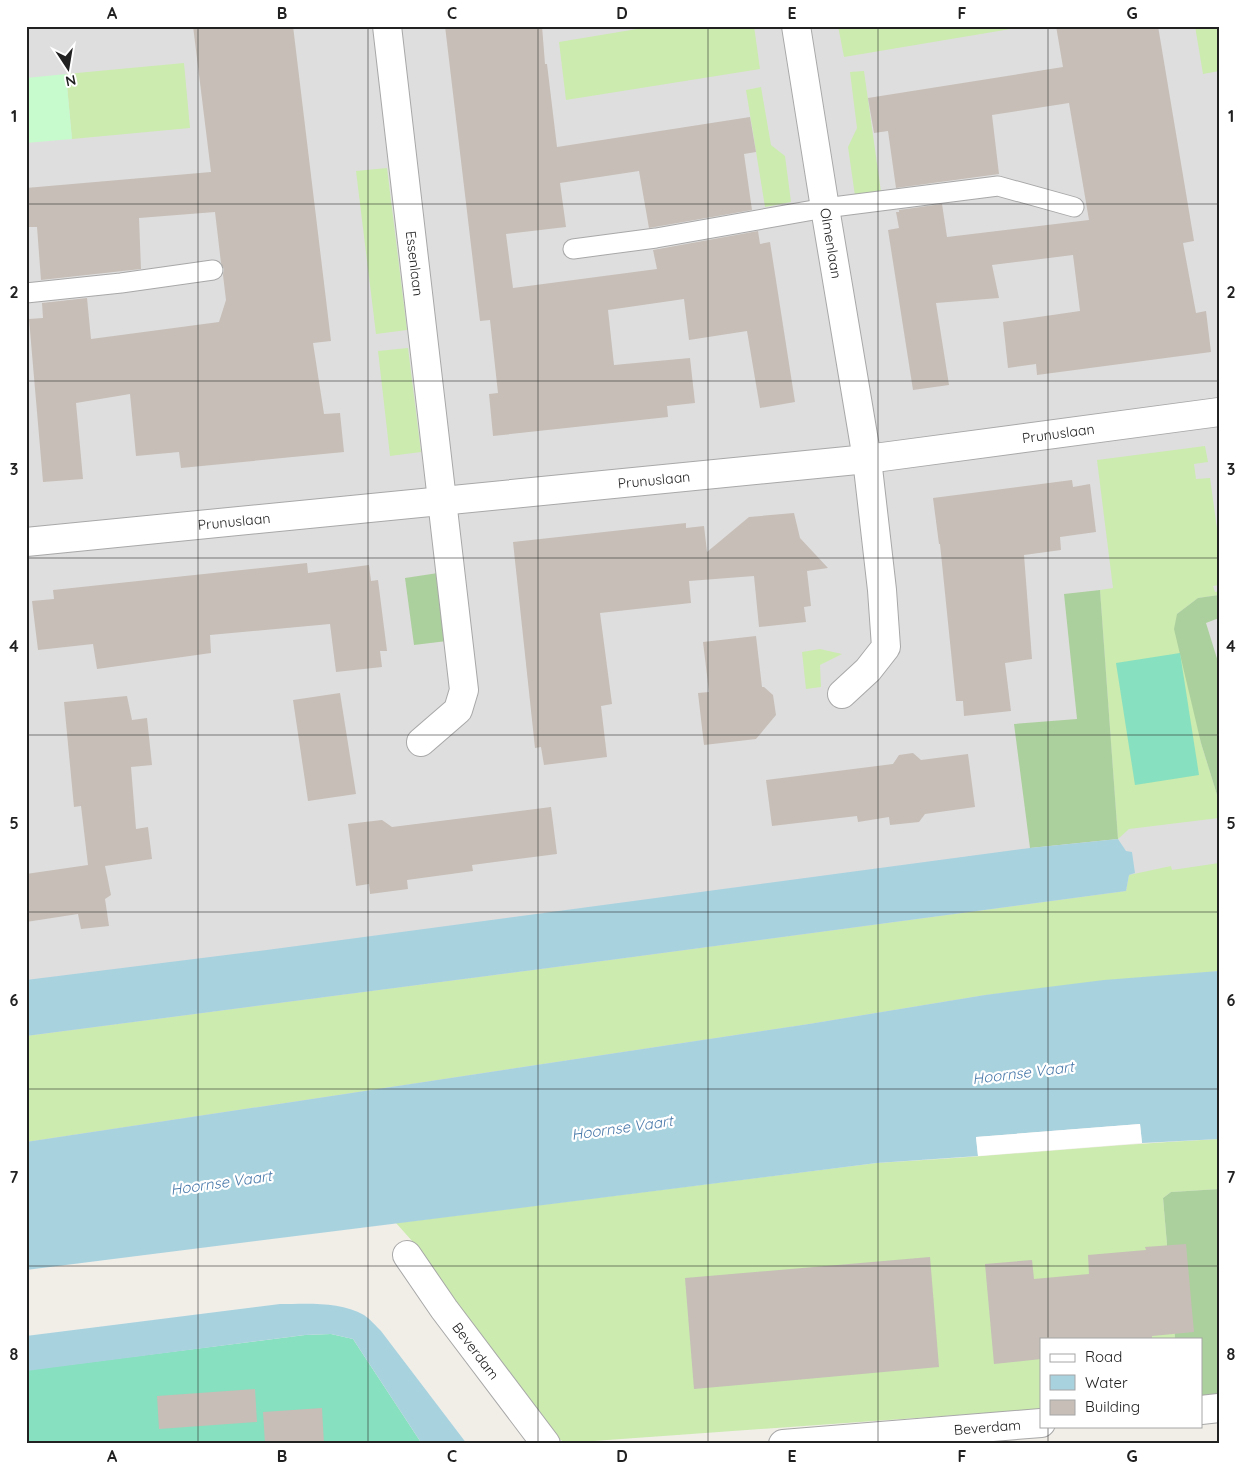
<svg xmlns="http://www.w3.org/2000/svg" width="1245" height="1470" font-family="Quicksand,sans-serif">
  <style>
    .residential { fill: #dfdede }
    .grass { fill: #cbebaf }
    .forest { fill: #acd09d }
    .park { fill: #c7facc }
    .pitch { fill: #87e0bf }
    .water { fill: #a9d2df }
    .pier { fill: #fff }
    .building { fill: #c6beb7 }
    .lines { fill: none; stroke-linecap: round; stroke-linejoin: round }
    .lane-casing { stroke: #a8a8a8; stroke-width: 21 }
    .street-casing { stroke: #a8a8a8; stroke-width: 30 }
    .lane { stroke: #fff; stroke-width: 19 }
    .street { stroke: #fff; stroke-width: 28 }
    .grid { fill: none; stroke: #212121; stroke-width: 1; stroke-opacity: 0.55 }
    .labels { text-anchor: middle; stroke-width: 4.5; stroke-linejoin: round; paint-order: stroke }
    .street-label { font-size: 14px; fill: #212121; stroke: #fff }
    .water-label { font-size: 15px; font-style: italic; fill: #4979aa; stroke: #fff }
    .neatline { fill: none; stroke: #212121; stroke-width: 2 }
    .grid-label { font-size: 16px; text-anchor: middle; font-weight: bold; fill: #212121 }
  </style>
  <rect width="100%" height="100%" fill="#f1eee8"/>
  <polygon class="residential" points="26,26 1219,26 1219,1032 26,1181"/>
  <g class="grass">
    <polygon points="655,26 754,26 760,69 566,100 559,42"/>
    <polygon points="838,26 1028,26 844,57"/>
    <polygon points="1195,26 1219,26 1219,71 1203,74"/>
    <polygon points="184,63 190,128 72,139 66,74"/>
    <polygon points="864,71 881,192 855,196 848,147 857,128 850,72"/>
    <polygon points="761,87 771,145 785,156 791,202 765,207 746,90"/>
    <polygon points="387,168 407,330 376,334 356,171"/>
    <polygon points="408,348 421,452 390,456 378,351"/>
    <polygon points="1205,446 1208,462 1194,464 1196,479 1210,478 1219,543 1219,585 1213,586 1215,592 1219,591 1219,595 1198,598 1177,614 1201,743 1219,801 1219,818 1129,829 1118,839 1100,590 1113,588 1097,460"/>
    <polygon points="820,649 842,654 820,665 821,687 806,689 802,652"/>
    <polygon points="1219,863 1219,971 985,995 809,1024 26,1142 26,1036 610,960 1126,891 1129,875 1171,866 1172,870"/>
    <path d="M1219 1139V1189L1171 1192 1163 1198 1175 1339H1041V1409L566 1443 542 1429 413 1242 396 1223 877 1163C991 1157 1105 1145 1219 1139Z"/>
  </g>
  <g class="forest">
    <polygon points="438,573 447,641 414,645 405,578"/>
    <polygon points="1100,590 1118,839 1030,848 1014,724 1077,719 1064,594"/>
    <polygon points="1219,595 1219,618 1206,623 1219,665 1219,801 1201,743 1174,629 1177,614 1198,598"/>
    <polygon points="1219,1189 1219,1395 1201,1397 1201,1339 1175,1339 1163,1198 1171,1192"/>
  </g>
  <polygon class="park" points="66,74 72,139 26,143 26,78"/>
  <g class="pitch">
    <polygon points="1180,653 1199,775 1135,785 1116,663"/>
    <polygon points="331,1334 353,1339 422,1444 26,1444 26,1370 305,1335"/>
  </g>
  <g class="water">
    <polygon points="1118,839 1126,851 1132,852 1135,873 1129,875 1126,891 610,960 26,1036 26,980 259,951 1030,848"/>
    <polygon points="1219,971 1219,1139 1142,1143 1140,1124 976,1137 978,1156 877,1163 26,1270 26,1142 809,1024 985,995 1104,980"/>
    <path d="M280 1304C307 1304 340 1301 364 1315 370 1319 376 1326 381 1331L467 1444H422L353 1339 331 1334 305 1335 26 1371V1336Z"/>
  </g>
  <polygon class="pier" points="1140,1124 1142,1143 978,1156 976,1137"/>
  <g class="building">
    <polygon points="193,26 293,26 331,341 313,343 324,414 340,413 344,452 181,468 179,452 136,456 130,394 76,403 83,479 43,482 29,319 43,318 42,303 87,298 91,339 219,322 226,300 223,275 224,269 221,263 215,212 139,218 141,269 41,280 37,227 26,227 26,188 211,172"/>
    <polygon points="445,26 542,26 545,64 547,64 557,147 750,117 756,152 744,154 752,210 649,228 639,171 560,183 566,227 506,234 513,288 657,269 653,250 758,231 760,244 770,242 795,402 760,408 747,331 689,340 684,299 608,310 614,365 690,358 695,403 667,406 668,417 493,436 489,394 498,393 490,320 480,321"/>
    <polygon points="1056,26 1158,26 1194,241 1183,243 1196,313 1206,311 1211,352 1037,375 1036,364 1008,368 1003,322 1080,311 1073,255 1033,260 992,265 999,298 936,303 949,385 913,390 888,230 899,228 896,212 899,212 899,210 942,204 947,237 1089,220 1069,103 992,115 999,174 896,188 888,131 874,133 868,98 1063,67"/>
    <polygon points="1072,480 1073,487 1090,484 1096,532 1060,537 1061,550 1024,555 1032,659 1005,663 1011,711 964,716 963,701 956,701 940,544 939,544 933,498"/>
    <polygon points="794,513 800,538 828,568 807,571 811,606 804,607 806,622 759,627 754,576 689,581 691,603 600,613 612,704 601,706 607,757 544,765 541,747 535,748 513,542 686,523 686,528 704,526 707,552 749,517"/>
    <polygon points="307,563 308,573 369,565 371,581 378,580 387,651 380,651 382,667 336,672 330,624 210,635 211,653 97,669 93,644 38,650 32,601 54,599 53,590"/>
    <polygon points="756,636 762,687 764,687 773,695 776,715 756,739 704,745 698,693 709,692 703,642"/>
    <polygon points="340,693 356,794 308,801 293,700"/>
    <polygon points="127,696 132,720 147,718 152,765 131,767 136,829 148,827 152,859 105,866 111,895 105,899 109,926 81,929 78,914 26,922 26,874 88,865 81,806 74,807 64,702"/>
    <polygon points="913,753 921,760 968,754 975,807 925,814 919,822 890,825 889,817 858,822 857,816 772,826 766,780 893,764 899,755"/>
    <polygon points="551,807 557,854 472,865 473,871 407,880 408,889 370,894 369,884 356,886 348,824 382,820 392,827"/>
    <polygon points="1186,1244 1194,1332 1152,1336 1152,1339 1041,1339 1041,1359 994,1364 985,1264 1032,1260 1034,1279 1089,1274 1088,1255 1146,1250 1145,1247"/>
    <polygon points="930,1257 939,1367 694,1389 685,1278"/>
    <polygon points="255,1389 257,1422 159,1429 157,1396"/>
    <polygon points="322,1408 324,1444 265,1444 263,1412"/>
  </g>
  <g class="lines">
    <defs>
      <g id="lane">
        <polyline points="573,249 656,238 825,208 998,186 1074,207"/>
        <polyline points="26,293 121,283 213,270"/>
      </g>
      <g id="street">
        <path id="s1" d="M387 26 464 690 458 710 421 742"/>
        <path id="s2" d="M796 26 825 208 867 459 882 590 886 647 868 670 842 694"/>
        <path id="s3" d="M26 542 867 459 1219 412"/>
        <path id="s4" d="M407 1255 444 1309 546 1444"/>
        <polyline points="1201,1410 1219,1408"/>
        <path id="s5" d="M783 1444 1041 1423"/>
      </g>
    </defs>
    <use href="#lane" class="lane-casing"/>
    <use href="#street" class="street-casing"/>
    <use href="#lane" class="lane"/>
    <use href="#street" class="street"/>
  </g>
  <path class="grid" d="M198 26V1444M368 26V1444M538 26V1444M708 26V1444M878 26V1444M1048 26V1339M26 204H1219M26 381H1219M26 558H1219M26 735H1219M26 912H1219M26 1089H1219M26 1266H1219M1048 1426V1444"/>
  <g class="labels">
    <g class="street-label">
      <text dy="5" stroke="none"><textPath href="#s2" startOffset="220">Olmenlaan</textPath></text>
      <text dy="5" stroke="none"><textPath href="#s1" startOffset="239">Essenlaan</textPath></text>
      <text dy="5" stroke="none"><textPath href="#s3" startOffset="1038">Prunuslaan</textPath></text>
      <text dy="5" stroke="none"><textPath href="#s3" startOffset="631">Prunuslaan</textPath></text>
      <text dy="5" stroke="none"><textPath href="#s3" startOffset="209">Prunuslaan</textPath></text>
      <text dy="5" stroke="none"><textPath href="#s4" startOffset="118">Beverdam</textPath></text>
      <text dy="5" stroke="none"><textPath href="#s5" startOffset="205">Beverdam</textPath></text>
    </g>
    <g class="water-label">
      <text transform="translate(1023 1073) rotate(-7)" y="5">Hoornse Vaart</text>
      <text transform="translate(622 1128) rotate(-8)" y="5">Hoornse Vaart</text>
      <text transform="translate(221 1183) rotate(-8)" y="5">Hoornse Vaart</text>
    </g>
  </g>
  <rect width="1245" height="1470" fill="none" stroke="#ffffff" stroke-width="55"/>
  <rect x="1040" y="1338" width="162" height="90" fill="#ffffff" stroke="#a6a6a6"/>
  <rect x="1050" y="1354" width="25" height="8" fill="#ffffff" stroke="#a6a6a6"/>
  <text x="1085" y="1362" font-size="15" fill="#212121">Road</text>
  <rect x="1050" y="1375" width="25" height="15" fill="#a9d2df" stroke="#a6a6a6"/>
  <text x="1085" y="1388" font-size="15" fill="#212121">Water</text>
  <rect x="1050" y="1400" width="25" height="15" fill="#c6beb7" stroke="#a6a6a6"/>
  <text x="1085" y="1412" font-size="15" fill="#212121">Building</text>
  <g transform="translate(68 68) rotate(168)" stroke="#ffffff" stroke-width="4" paint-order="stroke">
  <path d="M0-4L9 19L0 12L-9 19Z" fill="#212121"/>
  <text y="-8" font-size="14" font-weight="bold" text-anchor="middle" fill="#212121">N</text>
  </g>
  <rect x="28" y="28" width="1190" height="1414" class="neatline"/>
  <g class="grid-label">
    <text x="112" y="19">A</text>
    <text x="282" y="19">B</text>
    <text x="452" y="19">C</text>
    <text x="622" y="19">D</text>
    <text x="792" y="19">E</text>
    <text x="962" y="19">F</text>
    <text x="1132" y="19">G</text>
    <text x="14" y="122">1</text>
    <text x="1231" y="122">1</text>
    <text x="14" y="298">2</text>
    <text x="1231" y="298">2</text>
    <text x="14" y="475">3</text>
    <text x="1231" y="475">3</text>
    <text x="14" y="652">4</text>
    <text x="1231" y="652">4</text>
    <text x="14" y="829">5</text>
    <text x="1231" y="829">5</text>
    <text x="14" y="1006">6</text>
    <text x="1231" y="1006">6</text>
    <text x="14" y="1183">7</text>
    <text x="1231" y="1183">7</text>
    <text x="14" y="1360">8</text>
    <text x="1231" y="1360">8</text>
    <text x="112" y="1462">A</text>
    <text x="282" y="1462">B</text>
    <text x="452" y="1462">C</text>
    <text x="622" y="1462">D</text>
    <text x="792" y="1462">E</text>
    <text x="962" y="1462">F</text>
    <text x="1132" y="1462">G</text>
  </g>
</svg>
